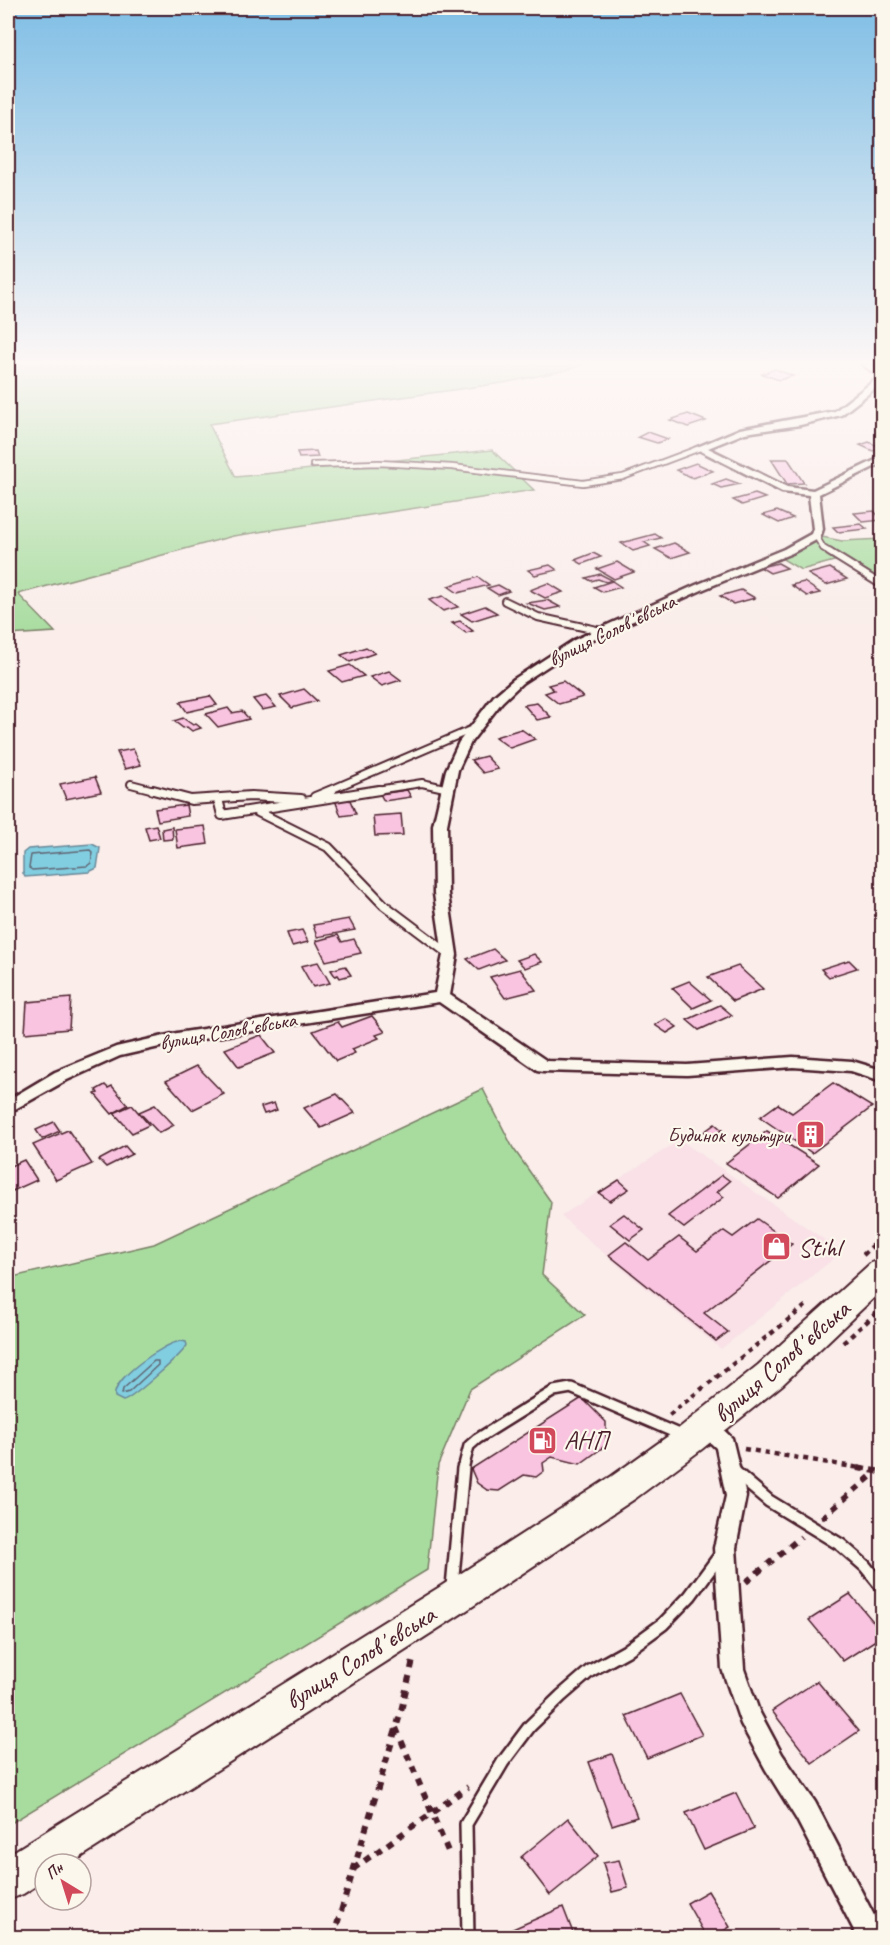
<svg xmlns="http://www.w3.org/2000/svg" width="890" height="1945" font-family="Caveat,sans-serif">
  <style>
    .built { fill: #f9e1e7 }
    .green { fill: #a8dc9f; stroke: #797e65; stroke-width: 1.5 }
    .water { fill: #81cee0; stroke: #6b8898; stroke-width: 1.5 }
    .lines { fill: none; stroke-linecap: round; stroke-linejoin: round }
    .shore { stroke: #606573; stroke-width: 1.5 }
    .building { fill: #f8c4e0; stroke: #4a1f2b; stroke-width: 1.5 }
    .service-far4-casing { stroke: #4a1f2b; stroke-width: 8 }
    .service-far3-casing { stroke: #4a1f2b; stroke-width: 10 }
    .service-far2-casing { stroke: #4a1f2b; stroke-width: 12 }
    .service-far1-casing { stroke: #4a1f2b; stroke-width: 14 }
    .service-casing { stroke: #4a1f2b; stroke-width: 16 }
    .minor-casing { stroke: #4a1f2b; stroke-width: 5 }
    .primary-casing { stroke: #4a1f2b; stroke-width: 4 }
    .path-far1 { stroke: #4a1f2b; stroke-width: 4.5; stroke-dasharray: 5 5; stroke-linecap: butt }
    .path { stroke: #4a1f2b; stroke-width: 6; stroke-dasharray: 7 7; stroke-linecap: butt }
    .service-far4 { stroke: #fbf7ec; stroke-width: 4.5 }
    .service-far3 { stroke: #fbf7ec; stroke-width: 6 }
    .service-far2 { stroke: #fbf7ec; stroke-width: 8 }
    .service-far1 { stroke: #fbf7ec; stroke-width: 9 }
    .service { stroke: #fbf7ec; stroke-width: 11 }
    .minor { fill: #fbf7ec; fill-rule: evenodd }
    .primary { fill: #fbf7ec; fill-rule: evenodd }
    .labels { text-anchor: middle; stroke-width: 4.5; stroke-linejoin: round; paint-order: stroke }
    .street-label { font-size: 21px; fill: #4a1f2b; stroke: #fbf7ec }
    .poi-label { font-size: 21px; fill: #4a1f2b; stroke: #fbf7ec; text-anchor: end }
    .near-poi-label { font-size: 26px; fill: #4a1f2b; stroke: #fbf7ec; text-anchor: start }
    .near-street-label { font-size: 26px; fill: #4a1f2b; stroke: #fbf7ec }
  </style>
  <rect width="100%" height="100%" fill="#faedea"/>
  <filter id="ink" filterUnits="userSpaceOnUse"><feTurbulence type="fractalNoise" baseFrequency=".0167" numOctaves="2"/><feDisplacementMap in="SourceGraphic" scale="12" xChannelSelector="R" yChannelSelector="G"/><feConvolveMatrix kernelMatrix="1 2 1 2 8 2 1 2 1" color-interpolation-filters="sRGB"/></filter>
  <g filter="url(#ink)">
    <polygon class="built" points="680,1140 842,1252 721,1349 622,1269 561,1216"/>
    <g class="green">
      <polygon points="8,364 585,364 567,370 503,383 209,424 236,477 492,450 534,490 233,536 18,594 55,632 8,635"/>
      <polygon points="822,537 842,541 882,539 882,582 826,548 820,538"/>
      <polygon points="815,541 821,549 838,560 801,570 781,558"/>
      <polygon points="483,1089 513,1148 551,1202 542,1275 585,1315 470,1389 438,1465 427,1570 8,1825 8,1278 154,1244"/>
    </g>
    <g class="water">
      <polygon points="92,844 100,848 97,868 89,872 25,877 23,873 23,853 28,849"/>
      <path d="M181 1341 186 1342 187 1345C185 1352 131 1400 123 1401L115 1397C111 1379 164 1343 181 1341Z"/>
    </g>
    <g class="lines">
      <g class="shore">
        <polygon points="90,850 93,853 91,863 87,866 32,870 29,868 31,855"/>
        <polygon points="154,1361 158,1361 158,1365 129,1392 122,1394 123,1389"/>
      </g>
    </g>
    <g class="building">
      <polygon points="775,369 793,376 779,380 762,374"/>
      <polygon points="688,414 706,421 688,427 670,420"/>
      <polygon points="648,432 668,439 657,443 638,437"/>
      <polygon points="869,442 882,448 873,451 860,445"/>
      <polygon points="316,451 318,457 299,458 297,452"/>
      <polygon points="771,459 788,459 804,483 787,484"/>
      <polygon points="696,463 713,471 693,478 676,470"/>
      <polygon points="726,479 740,484 721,488 712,484"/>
      <polygon points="755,494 765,498 742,505 733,500"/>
      <polygon points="777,511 793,518 779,523 763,515"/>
      <polygon points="874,511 882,520 863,522 854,513"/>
      <polygon points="861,524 867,529 838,532 833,527"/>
      <polygon points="655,534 661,538 644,542 650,546 633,551 621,543"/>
      <polygon points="674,543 690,552 671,558 655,549"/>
      <polygon points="593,553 601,557 582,564 575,560"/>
      <polygon points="617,562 634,572 614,579 597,569"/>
      <polygon points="778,563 787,568 770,573 760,567"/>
      <polygon points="550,565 557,570 535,575 528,570"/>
      <polygon points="830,568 847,579 826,585 808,574"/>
      <polygon points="600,574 612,580 606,582 598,579 591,581 586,578"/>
      <polygon points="478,577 489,585 458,593 448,586"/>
      <polygon points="612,581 621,587 603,592 594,587"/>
      <polygon points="804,582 820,593 807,596 791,585"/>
      <polygon points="548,583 563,592 545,598 530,590"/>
      <polygon points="498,585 509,591 498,595 487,588"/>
      <polygon points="741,590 755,598 733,604 720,596"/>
      <polygon points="443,596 458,607 443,611 429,600"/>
      <polygon points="547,600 560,607 545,610 527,603"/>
      <polygon points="485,606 497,613 472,621 461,614"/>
      <polygon points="460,621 473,631 466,633 452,623"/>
      <polygon points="366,647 375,653 350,662 341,655"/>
      <polygon points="350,665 364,676 342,682 329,671"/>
      <polygon points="389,671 401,680 382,686 370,677"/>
      <polygon points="563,681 583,697 559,704 545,693 554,690 548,685"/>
      <polygon points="304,689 317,701 292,708 280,696"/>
      <polygon points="210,696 217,705 187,712 180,702"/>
      <polygon points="266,696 276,707 262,710 253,699"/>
      <polygon points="537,703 551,717 537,720 524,705"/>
      <polygon points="228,708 232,713 242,711 249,719 218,727 206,714"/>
      <polygon points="183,718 193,725 196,724 201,728 192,731 187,727 183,728 174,721"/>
      <polygon points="521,729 535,739 510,748 495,737"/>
      <polygon points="133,749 141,765 125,769 117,752"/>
      <polygon points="486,756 498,769 483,773 471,760"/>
      <polygon points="95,777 101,792 66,799 60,784"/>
      <polygon points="407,790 411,797 384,801 380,794"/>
      <polygon points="349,798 356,814 341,816 335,800"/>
      <polygon points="186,805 188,816 158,821 155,809"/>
      <polygon points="401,814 403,835 375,836 373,816"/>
      <polygon points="156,825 160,838 149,840 145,827"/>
      <polygon points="205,826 208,844 178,848 175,829"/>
      <polygon points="172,827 173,839 163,840 162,829"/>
      <polygon points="349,919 355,930 317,937 313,925"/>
      <polygon points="302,930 308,942 292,946 287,933"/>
      <polygon points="338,935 342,942 354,939 361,953 326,961 316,941"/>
      <polygon points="493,949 505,960 479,970 467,959"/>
      <polygon points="534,954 542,962 525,968 517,960"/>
      <polygon points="849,960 857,968 829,977 821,969"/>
      <polygon points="318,962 330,983 313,987 301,966"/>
      <polygon points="345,966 351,975 340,978 338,975 335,976 331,970"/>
      <polygon points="738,966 763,989 733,1001 708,977"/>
      <polygon points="520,969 536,990 505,998 490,977"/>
      <polygon points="689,981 711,1000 693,1008 672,988"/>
      <polygon points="71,998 69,1029 25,1033 27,1002"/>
      <polygon points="720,1005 732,1015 699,1030 687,1020"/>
      <polygon points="372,1016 385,1032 376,1035 379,1038 352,1049 355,1053 336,1061 313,1031 338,1022 342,1027"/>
      <polygon points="666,1019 677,1027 667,1033 655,1025"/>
      <polygon points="261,1035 275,1053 239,1067 225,1049"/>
      <polygon points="197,1066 224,1094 192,1110 166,1081"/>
      <polygon points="833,1083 872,1107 812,1153 760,1117 778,1104 792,1113"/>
      <polygon points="105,1085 108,1088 112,1086 128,1105 112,1114 95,1094 98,1093 96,1090"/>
      <polygon points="337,1094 355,1113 321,1128 304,1108"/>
      <polygon points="274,1103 277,1110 264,1114 261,1107"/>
      <polygon points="132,1105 149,1125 132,1133 114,1113"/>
      <polygon points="155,1105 174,1125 159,1133 139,1112"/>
      <polygon points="54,1122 60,1131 42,1139 36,1130"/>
      <polygon points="715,1124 722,1130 711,1137 704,1132"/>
      <polygon points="68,1130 92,1164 56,1180 33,1145"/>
      <polygon points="767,1131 819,1164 778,1198 726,1163"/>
      <polygon points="125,1146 132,1154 106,1167 99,1160"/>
      <polygon points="24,1160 37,1180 8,1193 8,1167"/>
      <polygon points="722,1175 730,1181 717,1192 724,1197 684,1228 668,1216"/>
      <polygon points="619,1180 629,1189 610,1201 599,1193"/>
      <polygon points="624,1214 644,1230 630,1240 610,1224"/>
      <polygon points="757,1219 792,1244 704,1313 728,1332 716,1341 609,1255 626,1242 648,1260 679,1237 697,1251 724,1231 733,1237"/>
      <polygon points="582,1398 606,1422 606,1445 580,1464 552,1457 543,1463 544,1471 536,1477 524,1475 499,1491 487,1490 477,1483 471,1469"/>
      <polygon points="850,1594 882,1632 882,1636 843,1661 809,1620"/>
      <polygon points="817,1681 859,1731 812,1763 772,1711"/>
      <polygon points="680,1694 702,1735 647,1758 626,1716"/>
      <polygon points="612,1754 637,1817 612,1825 589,1762"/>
      <polygon points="736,1793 754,1829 704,1850 686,1813"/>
      <polygon points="568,1818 598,1856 550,1895 521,1857"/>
      <polygon points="619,1860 628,1888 612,1892 603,1863"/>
      <polygon points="708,1891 730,1927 712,1938 707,1938 687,1903"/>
      <polygon points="563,1907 575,1938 508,1938 506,1932"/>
    </g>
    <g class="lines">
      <defs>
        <g id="service-far4">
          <polyline points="313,465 379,463 452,467 583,483 623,477 700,448"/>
          <polyline points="816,536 823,548 831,553"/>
        </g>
        <g id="service-far3">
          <polyline points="829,552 882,585"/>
          <polyline points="505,601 538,617 601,631"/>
          <polyline points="131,784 158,791"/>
          <polyline points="328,791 475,728"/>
          <polyline points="370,791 422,783 449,789"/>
        </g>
        <g id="service-far2">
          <polyline points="153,790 191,800 251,796 301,799"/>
          <polyline points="315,797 332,790"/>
          <polyline points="218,799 222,815 379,790"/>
          <polyline points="256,811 328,847 384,905 449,954"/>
        </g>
        <polyline id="service-far1" points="463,1469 469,1446 477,1439 554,1391 571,1388 683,1436"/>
        <g id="service">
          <polyline points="736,1473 769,1501 841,1545 865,1566 882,1587"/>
          <polyline points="452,1587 463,1468"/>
          <polyline points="468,1938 466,1824 503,1762 530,1726 561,1696 590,1671 626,1651 663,1624 690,1596 721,1554"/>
        </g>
        <g id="minor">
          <polygon points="862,364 871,364 882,372 882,383 841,415 800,425 745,433 708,448 787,487 813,490 882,457 882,463 819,494 823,529 820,538 792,553 704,589 582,644 522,683 502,702 471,742 458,770 447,825 448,894 457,955 450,995 547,1061 687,1065 793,1057 852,1061 882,1070 882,1081 851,1071 793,1067 687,1075 543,1071 537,1070 439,1002 177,1043 120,1056 67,1080 8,1113 8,1100 55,1072 116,1047 177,1033 435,993 443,955 434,894 433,825 446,770 459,742 494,696 514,679 574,640 696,585 784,549 811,534 813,529 809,495 782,492 695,448 740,429 835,411 879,377"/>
          <polygon points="706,1418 713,1420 732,1438 746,1496 736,1548 744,1669 759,1711 782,1754 815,1802 881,1929 882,1938 858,1938 797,1820 766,1770 741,1724 722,1669 714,1548 726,1496 716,1448 699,1432 696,1426 699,1420"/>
        </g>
        <polygon id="primary" points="882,1260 882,1290 782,1385 702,1449 636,1498 464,1612 70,1864 45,1864 45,1880 23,1894 8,1900 8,1855 438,1588 612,1476 678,1429 758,1365 871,1263"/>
      </defs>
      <use href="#service-far4" class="service-far4-casing"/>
      <use href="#service-far3" class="service-far3-casing"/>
      <use href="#service-far2" class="service-far2-casing"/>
      <use href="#service-far1" class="service-far1-casing"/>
      <use href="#service" class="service-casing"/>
      <use href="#minor" class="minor-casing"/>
      <use href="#primary" class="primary-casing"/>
      <g class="path-far1">
        <polyline points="863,1255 882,1237"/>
        <polyline points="843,1343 882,1308"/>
        <polyline points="669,1415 808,1304"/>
        <polyline points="744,1449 866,1469"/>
      </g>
      <g class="path">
        <polyline points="857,1468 882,1472"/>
        <polyline points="822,1518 876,1472"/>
        <polyline points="746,1582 801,1537"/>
        <polyline points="396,1728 450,1856"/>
        <polyline points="353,1869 468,1787"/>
        <polyline points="333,1938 400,1715 414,1656"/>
      </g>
      <use href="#service-far4" class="service-far4"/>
      <use href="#service-far3" class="service-far3"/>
      <use href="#service-far2" class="service-far2"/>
      <use href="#service-far1" class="service-far1"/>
      <use href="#service" class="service"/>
      <use href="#minor" class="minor"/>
      <use href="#primary" class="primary"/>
    </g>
  </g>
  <linearGradient id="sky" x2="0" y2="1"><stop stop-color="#7fbee5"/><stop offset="0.57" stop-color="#fdf7f6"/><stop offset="1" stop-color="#fdf7f6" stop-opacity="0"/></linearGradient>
  <rect width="890" height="636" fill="url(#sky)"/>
  <defs>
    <symbol id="building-square" viewBox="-11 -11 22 22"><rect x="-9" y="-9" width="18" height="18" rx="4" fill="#d1495b" stroke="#fbf7ec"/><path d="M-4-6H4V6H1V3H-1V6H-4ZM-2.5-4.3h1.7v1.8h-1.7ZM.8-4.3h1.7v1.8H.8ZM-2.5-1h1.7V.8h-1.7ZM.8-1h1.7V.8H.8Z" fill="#fff"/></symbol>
    <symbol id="shop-square" viewBox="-11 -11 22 22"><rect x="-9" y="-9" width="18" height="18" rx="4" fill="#d1495b" stroke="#fbf7ec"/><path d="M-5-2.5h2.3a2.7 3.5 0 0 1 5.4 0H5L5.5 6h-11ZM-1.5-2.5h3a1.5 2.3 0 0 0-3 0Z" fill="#fff"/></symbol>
    <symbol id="fuel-square" viewBox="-11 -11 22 22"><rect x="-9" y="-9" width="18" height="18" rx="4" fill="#d1495b" stroke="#fbf7ec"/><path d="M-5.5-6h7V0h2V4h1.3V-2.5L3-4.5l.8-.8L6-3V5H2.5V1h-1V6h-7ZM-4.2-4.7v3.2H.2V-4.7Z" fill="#fff"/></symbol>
  </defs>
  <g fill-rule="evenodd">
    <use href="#building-square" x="794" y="1118" width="33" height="33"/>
    <use href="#shop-square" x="760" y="1230" width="33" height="33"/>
    <use href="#fuel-square" x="526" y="1424" width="33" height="33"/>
  </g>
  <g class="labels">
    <g class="street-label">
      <text transform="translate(612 630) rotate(-26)" y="7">вулиця Соловʼєвська</text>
      <text transform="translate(228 1031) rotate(-10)" y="7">вулиця Соловʼєвська</text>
    </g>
    <g class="poi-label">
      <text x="790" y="1142">Будинок культури</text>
    </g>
    <g class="near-poi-label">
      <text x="798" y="1256">Stihl</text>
      <text x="564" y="1449">АНП</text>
    </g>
    <g class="near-street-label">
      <text transform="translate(781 1361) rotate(-41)" y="9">вулиця Соловʼєвська</text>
      <text transform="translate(360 1657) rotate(-32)" y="9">вулиця Соловʼєвська</text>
    </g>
  </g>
  <rect width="890" height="1945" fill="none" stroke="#fbf7ec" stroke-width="30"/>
  <rect x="15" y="15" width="860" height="1915" fill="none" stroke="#4a1f2b" stroke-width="2" filter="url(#ink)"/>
  <g transform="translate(63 1882) rotate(322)"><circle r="28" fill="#fbf7ec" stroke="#b4a19f" stroke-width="1.5"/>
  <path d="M0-4.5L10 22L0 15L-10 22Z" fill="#d1495b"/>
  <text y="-9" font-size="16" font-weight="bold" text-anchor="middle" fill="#4a1f2b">Пн</text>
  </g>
</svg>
